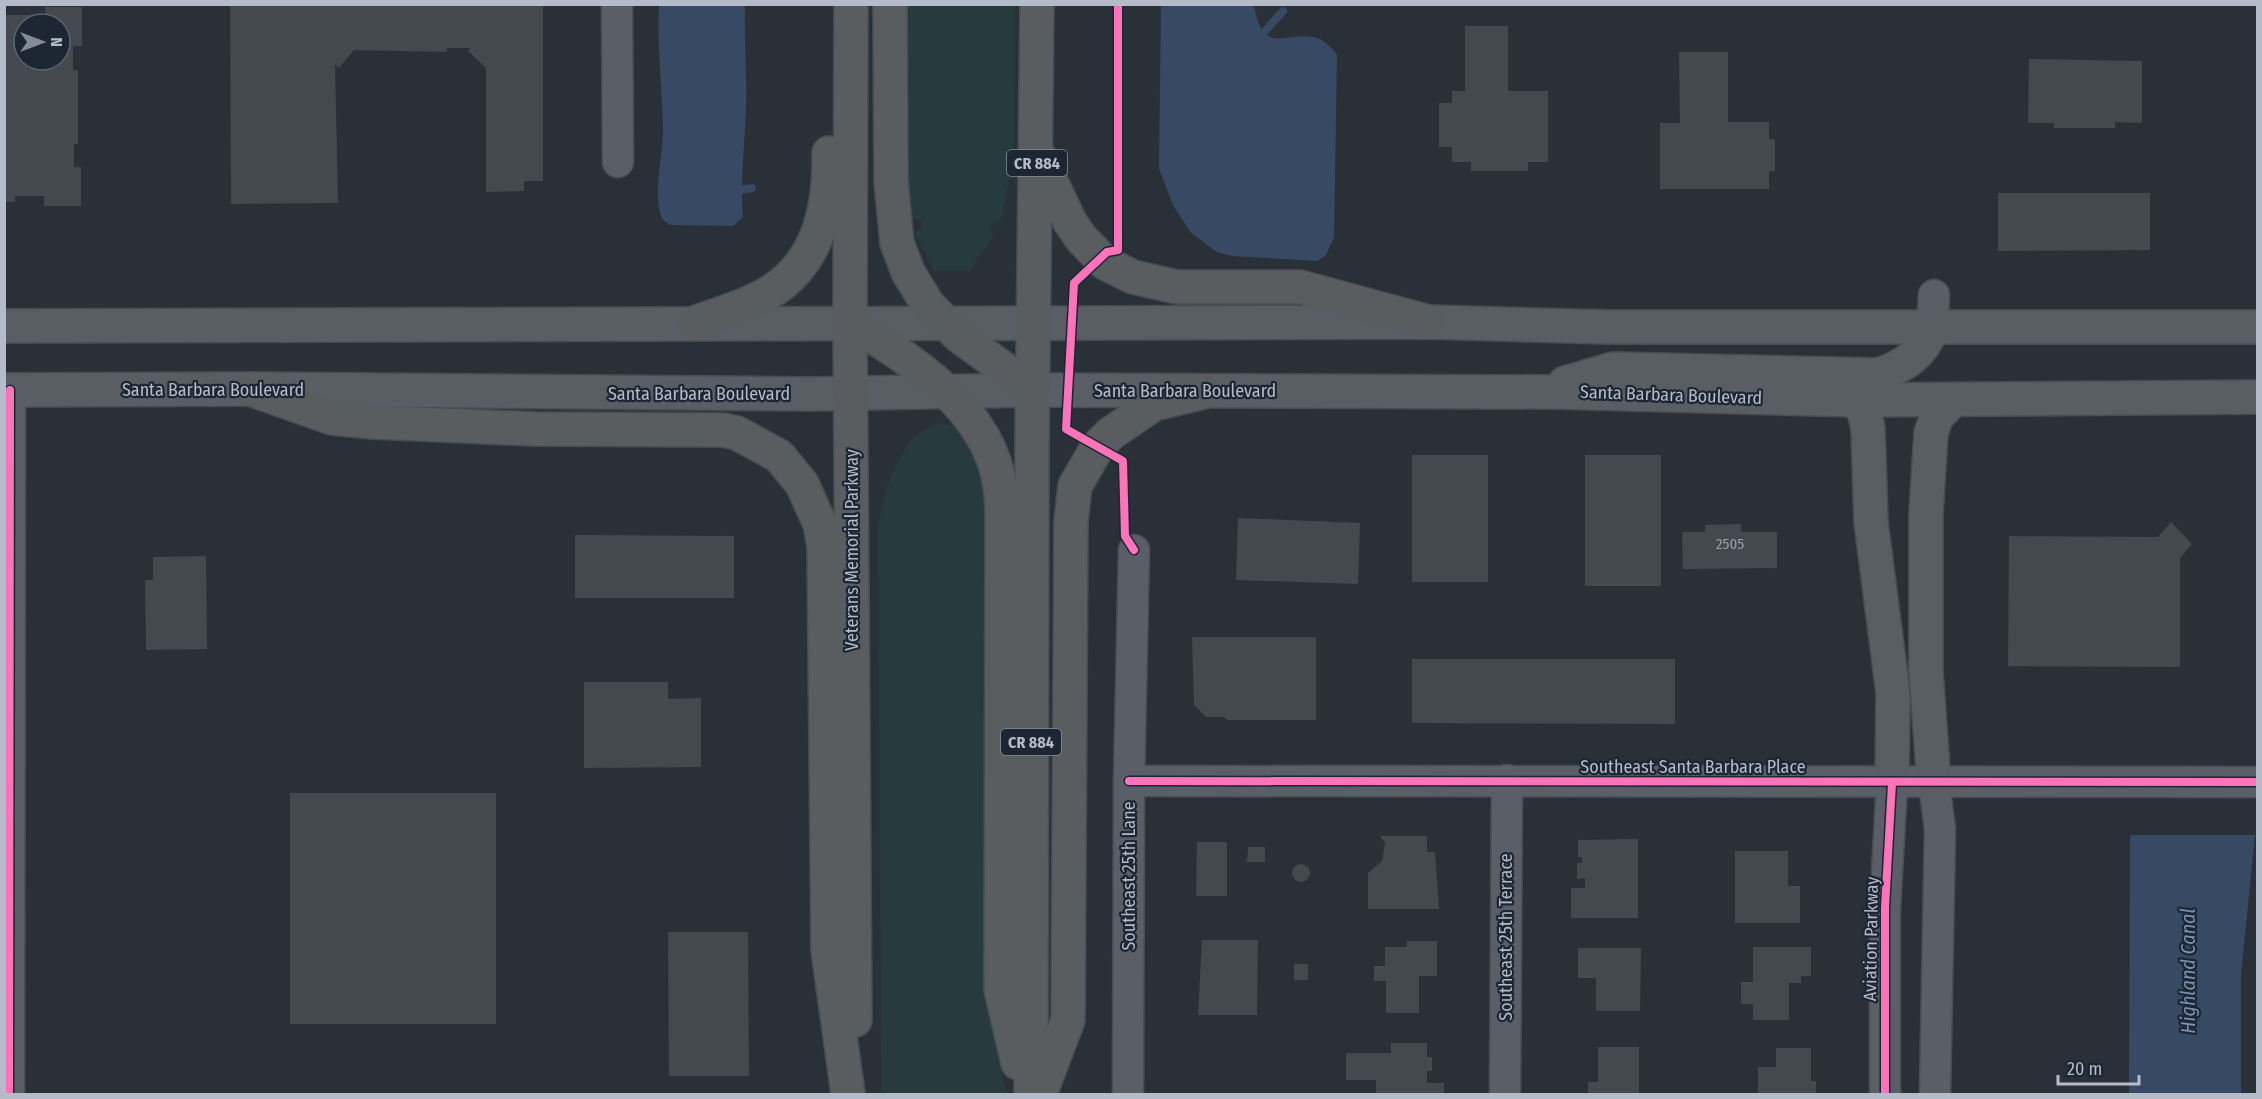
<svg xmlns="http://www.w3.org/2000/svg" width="2262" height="1099" font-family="'Fira Sans Condensed',sans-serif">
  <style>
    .green { fill: #273a3e }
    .water { fill: #384963 }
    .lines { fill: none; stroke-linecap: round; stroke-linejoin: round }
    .stream { stroke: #384963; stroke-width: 8 }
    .building { fill: #444950; fill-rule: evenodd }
    .street-casing { stroke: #484c53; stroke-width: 33 }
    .secondary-casing { stroke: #484c53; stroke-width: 36 }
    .highway-casing { stroke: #474c53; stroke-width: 36 }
    .street { stroke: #5a5e66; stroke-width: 30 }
    .secondary { stroke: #595d64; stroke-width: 33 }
    .highway { stroke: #5a5d60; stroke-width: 33 }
    .cycleway-casing { stroke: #1d2633; stroke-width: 11 }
    .cycleway { stroke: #fb73b8; stroke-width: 8 }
    .labels { text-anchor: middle; stroke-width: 4.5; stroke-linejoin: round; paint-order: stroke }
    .number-label { font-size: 15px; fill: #989fab }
    .shield { fill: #1d2633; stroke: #878f9c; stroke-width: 1.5 }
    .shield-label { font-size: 16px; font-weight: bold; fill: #b4bcc9 }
    .street-label { font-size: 18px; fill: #b4bcc9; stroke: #1d2633 }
    .water-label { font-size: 20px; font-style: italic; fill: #7c92b1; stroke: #1d2633 }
  </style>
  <rect width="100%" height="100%" fill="#2a3038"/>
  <g class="green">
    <polygon points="905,5 1015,5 1014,157 1001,220 991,224 990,228 994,235 969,271 934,271 915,232 921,228 921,221 910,218 905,182"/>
    <path d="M942 423C972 427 980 475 986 499V985L1006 1094H881L878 530C883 492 899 431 942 423Z"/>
  </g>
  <g class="water">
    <path d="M659 5H745C744 39 747 72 746 106 745 143 740 180 743 217L733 226 671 225C665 222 661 219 660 212 654 185 663 156 663 129 662 87 657 46 659 5Z"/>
    <path d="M1161 5H1254C1263 56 1283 32 1314 37 1324 39 1330 47 1337 54L1334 237 1326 255 1317 261 1232 256 1217 252 1191 233 1173 205 1159 169Z"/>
    <polygon points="2130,835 2255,835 2241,975 2241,1094 2129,1094"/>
  </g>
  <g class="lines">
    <g class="stream">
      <polyline points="1265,31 1283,11"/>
      <polyline points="740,190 752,188"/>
    </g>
  </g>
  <g class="building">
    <polygon points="230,5 543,5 543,181 524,181 524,191 486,192 486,68 468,51 470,48 447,48 447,52 354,50 339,68 335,65 338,203 231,204"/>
    <path d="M45 7H82V46H73V70H78V144H74V167H81V206H44V196H15V202H4V15H45ZM24 24H60V60H24Z"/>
    <polygon points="1465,26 1508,26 1508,91 1548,91 1548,162 1528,162 1528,171 1471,171 1471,162 1452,162 1452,147 1439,147 1439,103 1452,103 1452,91 1465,91"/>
    <polygon points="1679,52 1728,52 1728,122 1769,122 1769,139 1775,139 1775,171 1769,171 1769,189 1660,189 1660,123 1680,123"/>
    <polygon points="2029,59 2142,61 2142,123 2115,122 2115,128 2054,128 2054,123 2028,123"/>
    <polygon points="1998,193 2150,193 2150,250 1998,251"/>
    <rect x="1412" y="455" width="76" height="127"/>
    <rect x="1585" y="455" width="76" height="131"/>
    <polygon points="1238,518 1360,523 1358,584 1236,580"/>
    <polygon points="2171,522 2192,544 2180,558 2180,667 2008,666 2009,536 2158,537"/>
    <polygon points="1741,524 1741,532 1777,532 1777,568 1683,569 1682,532 1705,532 1705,525"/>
    <polygon points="575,535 734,536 734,598 575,598"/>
    <polygon points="206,556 207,649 146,650 145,580 153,580 153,557"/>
    <polygon points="1192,637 1316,637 1316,720 1227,720 1224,717 1206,717 1194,705"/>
    <polygon points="1412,659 1675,659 1675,724 1412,723"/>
    <polygon points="584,682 668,682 668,699 701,698 701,767 584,768"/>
    <rect x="290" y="793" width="206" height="231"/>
    <polygon points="1380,836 1427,836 1427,852 1435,852 1439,909 1368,909 1368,873 1382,861 1384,850 1385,842"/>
    <polygon points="1638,839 1638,918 1571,918 1571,888 1585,888 1585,878 1577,879 1577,863 1582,863 1582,857 1578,857 1578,840"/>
    <polygon points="1197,842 1227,842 1227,896 1196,896"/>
    <polygon points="1248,847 1265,847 1265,862 1247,862"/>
    <polygon points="1735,851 1788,851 1788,886 1800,886 1800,923 1735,923"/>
    <circle cx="1301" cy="873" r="9"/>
    <polygon points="668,932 748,932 749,1076 669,1076"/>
    <polygon points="1202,940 1258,940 1257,1015 1198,1015"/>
    <polygon points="1407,941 1437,941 1437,976 1419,976 1419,1013 1386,1013 1386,981 1374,981 1374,966 1385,966 1385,947 1407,947"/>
    <polygon points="1753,947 1811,947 1811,976 1801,976 1801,983 1789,983 1789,1020 1753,1020 1753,1004 1741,1004 1741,982 1753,982"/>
    <polygon points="1578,948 1641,948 1640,1011 1596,1011 1596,978 1578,978"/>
    <rect x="1294" y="964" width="14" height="16"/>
    <polygon points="1391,1043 1427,1043 1427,1057 1432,1057 1432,1071 1427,1071 1427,1083 1444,1083 1444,1094 1376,1094 1376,1080 1346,1080 1346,1053 1391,1053"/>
    <polygon points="1598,1047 1639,1047 1639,1094 1588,1094 1588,1082 1598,1082"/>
    <polygon points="1776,1048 1811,1048 1811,1081 1816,1081 1816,1094 1758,1094 1758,1067 1776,1067"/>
  </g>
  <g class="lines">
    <defs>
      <g id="street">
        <polyline points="617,4 618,162"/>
        <polyline points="1932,328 1934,295"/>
        <polyline points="1129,781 2258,782"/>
        <polyline points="1934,783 1940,829 1935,1094"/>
        <polyline points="9,1094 10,390"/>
        <polyline points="1128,1094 1129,781 1134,550"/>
        <polyline points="1505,1094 1507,780"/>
        <polyline points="1885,1094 1885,908 1892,783"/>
      </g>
      <g id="secondary">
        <polyline points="4,326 1429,322 1609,327 2258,327"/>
        <path d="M1565 383 1613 369 1879 375C1904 366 1923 354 1932 328"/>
        <polyline points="4,390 250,389 810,394 1033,390 1558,392 1857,400 2258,397"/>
        <polyline points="1857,400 1865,414 1868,429 1871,522 1893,693 1892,783"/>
        <polyline points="1934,783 1926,672 1926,513 1931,433 1937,416 1953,400"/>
      </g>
      <g id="highway">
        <polyline points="851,4 850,322 855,1020"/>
        <polyline points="890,4 891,181 897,243 908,272 928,305 959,336 1033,390"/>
        <polyline points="1040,158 1070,222 1081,238 1105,263 1133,277 1177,287 1300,287 1429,322"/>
        <path d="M850 322C911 360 989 408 1000 486 1002 498 1002 511 1002 523L1001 990 1018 1063"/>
        <path d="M694 323C718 314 745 307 767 294 819 264 830 208 829 153"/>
        <polyline points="250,389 332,418 373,422 535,429 723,430 737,433 779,456 802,484 820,524 824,547 828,950 848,1094"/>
        <polyline points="1031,1094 1032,439 1037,4"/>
        <polyline points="1040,1094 1068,1020 1071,521 1075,486 1098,446 1110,434 1154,404 1204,392"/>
      </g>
    </defs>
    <use href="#street" class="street-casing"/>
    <use href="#secondary" class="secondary-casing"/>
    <use href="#highway" class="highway-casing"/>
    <use href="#street" class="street"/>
    <use href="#secondary" class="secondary"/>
    <use href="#highway" class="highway"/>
    <defs>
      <g id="cycleway">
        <polyline points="1118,4 1118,250 1107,252 1074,283 1066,429 1123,461 1125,536 1134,550"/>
        <polyline points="1129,781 2258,782"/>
        <polyline points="9,1094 10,390"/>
        <polyline points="1885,1094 1885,908 1892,783"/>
      </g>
    </defs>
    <use href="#cycleway" class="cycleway-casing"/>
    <use href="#cycleway" class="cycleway"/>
  </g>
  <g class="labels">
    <g class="number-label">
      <text x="1730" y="549">2505</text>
    </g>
    <g class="shield">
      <rect x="1007" y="150" width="60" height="26" rx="4.5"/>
      <rect x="1001" y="729" width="60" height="26" rx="4.5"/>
    </g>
    <g class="shield-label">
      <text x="1037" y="169">CR 884</text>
      <text x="1031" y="748">CR 884</text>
    </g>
    <g class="street-label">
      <text x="213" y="396">Santa Barbara Boulevard</text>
      <text x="1185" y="397">Santa Barbara Boulevard</text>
      <text x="699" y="400">Santa Barbara Boulevard</text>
      <text transform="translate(1671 395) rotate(2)" y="6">Santa Barbara Boulevard</text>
      <text transform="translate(852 550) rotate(-90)" y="6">Veterans Memorial Parkway</text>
      <text x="1693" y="773">Southeast Santa Barbara Place</text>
      <text transform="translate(1129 876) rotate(-90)" y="6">Southeast 25th Lane</text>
      <text transform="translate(1506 937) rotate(-90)" y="6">Southeast 25th Terrace</text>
      <text transform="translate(1871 939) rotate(-89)" y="6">Aviation Parkway</text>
    </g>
    <g class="water-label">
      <text transform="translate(2188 971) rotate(-90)" y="7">Highland Canal</text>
    </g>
  </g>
  <rect width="2262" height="1099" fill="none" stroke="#b4bcc9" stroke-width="12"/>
  <g transform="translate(42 42) rotate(90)"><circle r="28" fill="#1d2633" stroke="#59626f" stroke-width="1.5"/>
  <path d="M0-4.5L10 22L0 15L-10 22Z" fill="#848b96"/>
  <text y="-9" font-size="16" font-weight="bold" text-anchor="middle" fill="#b4bcc9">N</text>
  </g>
  <path d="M2058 1075v9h81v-9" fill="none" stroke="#b4bcc9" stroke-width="3"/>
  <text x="2067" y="1075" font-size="18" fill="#b4bcc9" stroke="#1d2633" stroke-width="4.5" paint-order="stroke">20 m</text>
</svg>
